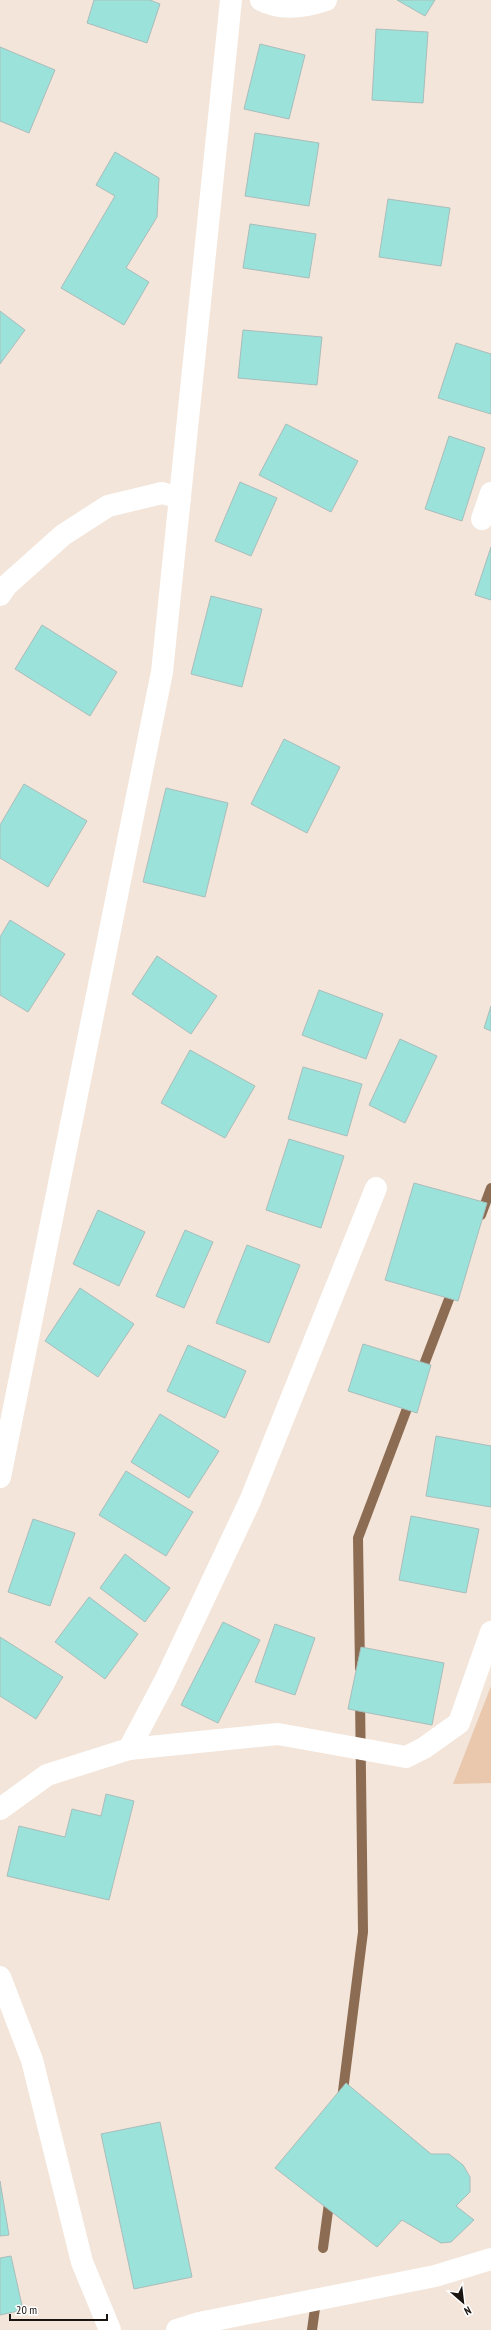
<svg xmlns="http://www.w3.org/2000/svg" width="491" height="2330" font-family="'PT Sans Narrow',sans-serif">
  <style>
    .green { fill: #e9c8ad }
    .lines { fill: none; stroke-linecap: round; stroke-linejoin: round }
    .stream { stroke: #8c6c52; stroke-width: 10 }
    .building { fill: #9be2db; stroke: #a9bdbb }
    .minor { stroke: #fff; stroke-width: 22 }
  </style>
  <rect width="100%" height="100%" fill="#f3e5d9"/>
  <polygon class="green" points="491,1686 491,1783 453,1784"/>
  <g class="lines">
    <g class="stream">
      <polyline points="481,1215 491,1188"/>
      <polyline points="420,1375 454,1286"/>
      <polyline points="360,1668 358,1538 411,1398"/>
      <polyline points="342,2099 363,1932 360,1698"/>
      <polyline points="323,2248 330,2196"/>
      <polyline points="312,2330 316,2301"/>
    </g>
  </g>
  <g class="building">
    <polygon points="94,0 150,0 160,4 147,43 87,23"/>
    <polygon points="397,0 435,0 425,16"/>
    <polygon points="376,29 428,32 423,103 372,100"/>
    <polygon points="260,44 305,55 289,119 244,109"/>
    <polygon points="0,47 55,70 29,133 0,121"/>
    <polygon points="255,133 319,143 309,206 245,196"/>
    <polygon points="115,152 159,178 157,217 126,268 149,282 124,325 61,288 115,196 96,185"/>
    <polygon points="388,199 450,208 441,266 379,257"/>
    <polygon points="250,224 316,234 309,278 243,268"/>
    <polygon points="0,311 25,330 0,364"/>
    <polygon points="243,330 322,337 317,385 238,378"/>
    <polygon points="456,343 491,354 491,414 438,398"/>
    <polygon points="286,424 358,461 331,512 259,475"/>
    <polygon points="449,436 485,448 462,521 425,509"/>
    <polygon points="240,482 277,498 251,556 215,541"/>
    <polygon points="491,547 491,600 475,595"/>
    <polygon points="211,596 262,609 242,687 191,674"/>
    <polygon points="42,625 117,672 90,716 15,669"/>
    <polygon points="284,739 340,767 307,833 251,804"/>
    <polygon points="24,784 87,821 48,887 0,858 0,825"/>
    <polygon points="166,788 228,803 205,897 143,882"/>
    <polygon points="10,920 65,954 28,1012 0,995 0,937"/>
    <polygon points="157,956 217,996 191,1034 132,994"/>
    <polygon points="319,990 383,1014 366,1059 302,1035"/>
    <polygon points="491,1006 491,1031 484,1028"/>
    <polygon points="400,1039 437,1056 405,1123 369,1105"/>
    <polygon points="190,1050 255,1086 225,1138 161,1103"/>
    <polygon points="303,1067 362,1084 347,1136 288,1119"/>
    <polygon points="289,1139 344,1156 321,1228 266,1210"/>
    <polygon points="414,1183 487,1203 458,1301 385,1280"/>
    <polygon points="98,1210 145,1232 119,1286 73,1264"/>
    <polygon points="185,1230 213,1242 184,1308 156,1296"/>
    <polygon points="247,1245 300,1265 269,1343 216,1323"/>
    <polygon points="80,1288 134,1324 98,1377 45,1341"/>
    <polygon points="363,1344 431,1365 417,1413 348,1391"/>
    <polygon points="188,1345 246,1371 225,1418 167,1391"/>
    <polygon points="160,1414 219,1451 189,1498 131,1462"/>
    <polygon points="436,1436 491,1446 491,1507 426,1496"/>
    <polygon points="126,1471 193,1512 166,1556 99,1515"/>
    <polygon points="411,1516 479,1529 466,1593 399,1580"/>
    <polygon points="33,1519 75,1533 50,1606 8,1592"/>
    <polygon points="125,1554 170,1588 145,1622 100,1588"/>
    <polygon points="89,1597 138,1634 105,1679 55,1642"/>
    <polygon points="223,1622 260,1640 218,1723 181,1705"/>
    <polygon points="275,1624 315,1638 295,1695 255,1682"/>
    <polygon points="0,1637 63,1677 36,1719 0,1696"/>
    <polygon points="361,1647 444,1663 432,1725 348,1709"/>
    <polygon points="106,1794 134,1801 109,1900 7,1876 19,1826 65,1837 72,1809 101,1816"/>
    <polygon points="346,2083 431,2154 449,2154 463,2165 470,2177 470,2192 456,2206 474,2220 451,2242 441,2243 402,2220 377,2247 275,2168"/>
    <polygon points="160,2122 192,2277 134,2289 101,2134"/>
    <polygon points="0,2181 9,2235 0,2236"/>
    <polygon points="11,2256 23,2310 0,2315 0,2258"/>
  </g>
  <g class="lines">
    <g class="minor">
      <path d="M261 0C282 11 305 7 326 0"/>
      <polyline points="482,519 491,493"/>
      <polyline points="0,595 7,585 63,535 108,506 162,493 180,498"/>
      <polyline points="0,1477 162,672 231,0"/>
      <polyline points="129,1749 165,1681 250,1501 376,1188"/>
      <polyline points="0,1809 47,1775 129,1749 278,1734 406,1757 424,1748 459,1723 491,1632"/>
      <polyline points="0,1977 32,2060 82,2262 110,2330"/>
      <polyline points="177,2330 199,2323 435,2276 491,2259"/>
    </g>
  </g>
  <g transform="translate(463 2302) rotate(152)" stroke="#ffffff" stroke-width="3" paint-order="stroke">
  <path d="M0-3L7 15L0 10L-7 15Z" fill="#1a1511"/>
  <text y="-6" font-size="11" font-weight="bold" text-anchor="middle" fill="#1a1511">N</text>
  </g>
  <path d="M10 2314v6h97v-6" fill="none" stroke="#1a1511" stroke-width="2"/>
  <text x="16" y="2314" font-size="12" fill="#1a1511" stroke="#ffffff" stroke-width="3" paint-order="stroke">20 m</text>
</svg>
